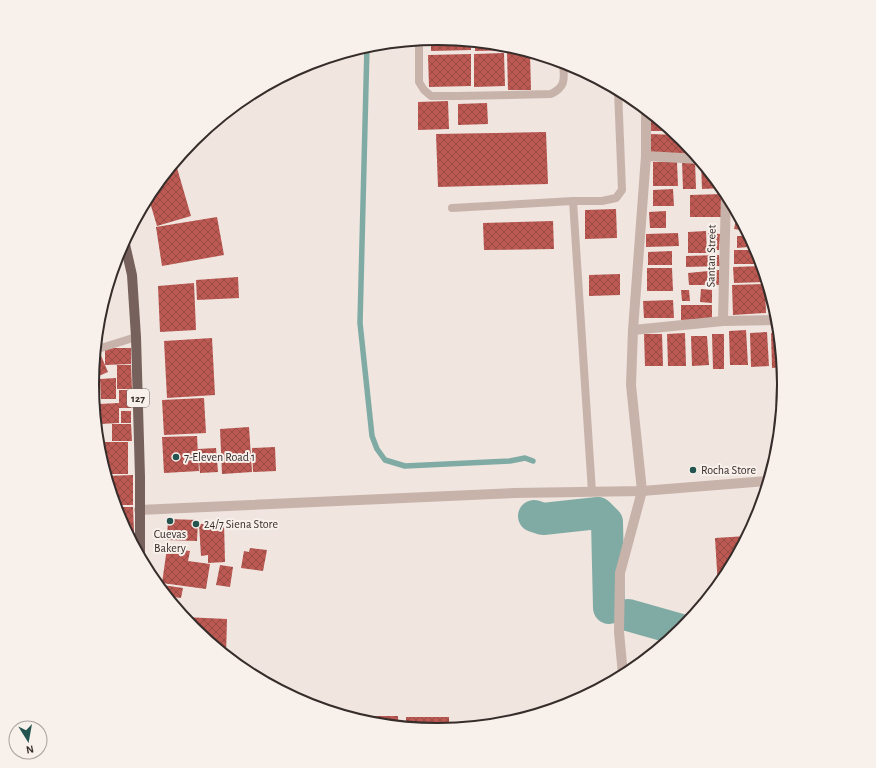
<svg xmlns="http://www.w3.org/2000/svg" width="876" height="768" font-family="'Alegreya Sans',sans-serif">
  <style>
    .lines { fill: none; stroke-linecap: round; stroke-linejoin: round }
    .stream { stroke: #80aba5; stroke-width: 5.5 }
    .river { stroke: #80aba5; stroke-width: 32 }
    .building { fill: url(#building-cross-hatch) }
    .service { stroke: #c8b3ab; stroke-width: 8 }
    .minor { stroke: #c8b3ab; stroke-width: 10 }
    .tertiary { stroke: #c8b3ab; stroke-width: 10 }
    .primary { stroke: #77615c; stroke-width: 10 }
    .poi-dot { fill: #23544f; stroke: #f8f0eb; stroke-width: 1.5 }
    .labels { text-anchor: middle; stroke-width: 4; stroke-linejoin: round; paint-order: stroke }
    .shield { fill: #f8f0eb; stroke: #706764; stroke-width: 1 }
    .shield-label { font-size: 11px; font-weight: bold; fill: #362c2a }
    .street-label { font-size: 12px; fill: #362c2a; stroke: #f8f0eb }
    .poi-label { font-size: 12px; fill: #362c2a; stroke: #f8f0eb; text-anchor: start }
    .rim { fill: none; stroke: #362c2a; stroke-width: 2 }
  </style>
  <defs>
    <pattern id="building-cross-hatch" width="8" height="8" patternUnits="userSpaceOnUse"><rect width="8" height="8" fill="#bb5952"/><path d="M0 0l8 8M0 8l8-8" fill="none" stroke="#994a44"/></pattern>
  </defs>
  <rect width="100%" height="100%" fill="#f0e5df"/>
  <g class="lines">
    <polyline class="stream" points="367,46 360,323 372,436 377,449 385,460 405,466 510,461 525,458 533,461"/>
    <g class="river">
      <polyline points="534,516 543,519 598,513 607,522 609,608"/>
      <polyline points="628,615 681,630"/>
    </g>
  </g>
  <g class="building">
    <polygon points="438,38 471,41 471,50 431,51 431,39"/>
    <polygon points="475,42 506,45 521,50 475,51"/>
    <polygon points="504,53 505,86 474,87 474,54"/>
    <polygon points="507,53 530,53 531,90 508,90"/>
    <polygon points="471,54 471,86 429,87 428,55"/>
    <polygon points="448,101 449,129 418,130 418,102"/>
    <polygon points="487,103 488,124 458,125 458,104"/>
    <polygon points="651,114 672,131 651,131"/>
    <polygon points="546,132 548,184 438,187 436,134"/>
    <polygon points="651,134 677,135 686,144 686,155 651,154"/>
    <polygon points="175,161 191,216 157,226 148,196"/>
    <polygon points="653,162 677,162 678,186 653,186"/>
    <polygon points="682,162 695,162 696,189 683,189"/>
    <polygon points="701,162 723,188 702,189"/>
    <polygon points="673,189 674,206 653,206 653,190"/>
    <polygon points="722,194 722,217 690,217 690,195"/>
    <polygon points="616,209 617,238 585,239 585,210"/>
    <polygon points="666,211 666,228 650,228 649,212"/>
    <polygon points="217,217 224,255 162,266 156,227"/>
    <polygon points="736,220 741,221 747,231 734,229"/>
    <polygon points="553,221 554,249 484,250 483,223"/>
    <polygon points="706,231 707,253 688,253 688,232"/>
    <polygon points="678,233 679,246 646,247 646,234"/>
    <polygon points="708,233 720,234 719,250 708,250"/>
    <polygon points="737,236 748,236 748,247 737,248"/>
    <polygon points="734,250 757,250 761,264 734,264"/>
    <polygon points="672,251 672,265 648,265 648,252"/>
    <polygon points="719,255 720,266 686,267 686,256"/>
    <polygon points="762,266 767,282 734,283 733,267"/>
    <polygon points="647,268 672,268 673,291 647,291"/>
    <polygon points="719,270 721,285 689,285 688,273"/>
    <polygon points="620,274 620,295 589,296 589,275"/>
    <polygon points="238,277 239,298 197,300 196,280"/>
    <polygon points="194,283 196,330 160,332 158,286"/>
    <polygon points="765,284 766,313 733,315 732,285"/>
    <polygon points="701,289 712,290 712,303 700,302"/>
    <polygon points="681,290 689,290 690,301 682,301"/>
    <polygon points="673,300 674,318 644,318 643,301"/>
    <polygon points="681,305 712,305 712,319 681,320"/>
    <polygon points="746,330 748,365 730,365 729,331"/>
    <polygon points="767,332 769,366 751,367 750,333"/>
    <polygon points="685,333 686,366 668,366 667,334"/>
    <polygon points="771,333 779,333 782,367 772,368"/>
    <polygon points="644,334 662,334 663,366 645,366"/>
    <polygon points="712,334 724,334 724,369 713,369"/>
    <polygon points="691,336 707,336 709,365 692,366"/>
    <polygon points="212,338 215,395 167,398 164,341"/>
    <polygon points="96,344 108,372 92,379 94,360"/>
    <polygon points="105,348 131,348 131,364 105,365"/>
    <polygon points="117,365 131,365 132,389 117,389"/>
    <polygon points="116,378 116,399 101,399 100,379"/>
    <polygon points="119,390 131,390 131,408 119,408 119,423 100,424 99,404 119,403"/>
    <polygon points="204,398 206,433 164,435 162,400"/>
    <rect x="121" y="411" width="10" height="12"/>
    <polygon points="112,424 131,424 132,441 112,441"/>
    <polygon points="249,427 252,472 222,474 220,429"/>
    <polygon points="197,436 199,471 164,473 162,437"/>
    <polygon points="98,442 128,442 128,474 105,474 99,451"/>
    <polygon points="275,447 276,471 253,472 252,448"/>
    <polygon points="216,448 218,472 200,473 198,449"/>
    <polygon points="133,475 133,505 115,505 106,476"/>
    <polygon points="116,507 133,507 134,531 126,531 118,516"/>
    <polygon points="168,519 198,520 197,541 167,540"/>
    <polygon points="224,523 225,562 208,563 208,555 201,556 199,524"/>
    <polygon points="747,536 726,576 718,586 715,538"/>
    <polygon points="167,548 190,551 188,561 210,564 206,589 162,583"/>
    <polygon points="250,548 267,550 263,571 241,568 244,551 249,552"/>
    <polygon points="220,565 233,567 230,587 216,585"/>
    <polygon points="162,585 183,588 181,598 167,596 161,590"/>
    <polygon points="184,617 227,619 226,655 193,628"/>
    <polygon points="372,716 398,716 398,726 372,723"/>
    <polygon points="406,717 449,717 449,729 438,730 406,727"/>
    <polygon points="503,718 522,718 503,724"/>
  </g>
  <g class="lines">
    <g class="service">
      <path d="M419 40V82L424 90 431 96H458L551 94C567 86 564 78 563 62"/>
      <polyline points="573,201 602,201 616,198 622,190 618,90"/>
      <polyline points="452,208 573,201 592,492"/>
      <polyline points="101,348 136,337"/>
    </g>
    <g class="minor">
      <polyline points="646,156 699,159"/>
      <polyline points="723,321 726,192"/>
      <polyline points="633,330 723,321 778,320"/>
      <polyline points="623,675 619,632 620,573 642,491 631,385 633,330 646,156 646,109"/>
    </g>
    <polyline class="tertiary" points="139,510 514,493 642,491 768,481"/>
    <polyline class="primary" points="124,240 132,275 136,337 140,477 140,557"/>
  </g>
  <g class="poi-dot">
    <circle cx="176" cy="457" r="4"/>
    <circle cx="693" cy="470" r="4"/>
    <circle cx="170" cy="521" r="4"/>
    <circle cx="196" cy="524" r="4"/>
  </g>
  <g class="labels">
    <rect class="shield" x="127" y="389" width="22" height="18" rx="3"/>
    <g class="shield-label">
      <text x="138" y="402">127</text>
    </g>
    <g class="street-label">
      <text transform="translate(711 256) rotate(-89)" y="4">Santan Street</text>
    </g>
    <g class="poi-label">
      <text x="184" y="461">7-Eleven Road 1</text>
      <text x="701" y="474">Rocha Store</text>
      <text x="204" y="528">24/7 Siena Store</text>
      <text x="170" y="538" text-anchor="middle">Cuevas<tspan x="170" dy="14">Bakery</tspan></text>
    </g>
  </g>
  <path d="M0 0H876V768H0ZM99 384a339 339 0 1 1 678 0a339 339 0 1 1-678 0Z" fill="#f8f0eb" fill-rule="evenodd"/>
  <path class="rim" d="M99 384a339 339 0 1 1 678 0a339 339 0 1 1-678 0Z"/>
  <g transform="translate(28 740) rotate(169)"><circle r="19" fill="#f8f0eb" stroke="#aaa29e"/>
  <path d="M0-3L7 15L0 10L-7 15Z" fill="#23544f"/>
  <text y="-6" font-size="11" font-weight="bold" text-anchor="middle" fill="#362c2a">N</text>
  </g>
</svg>
